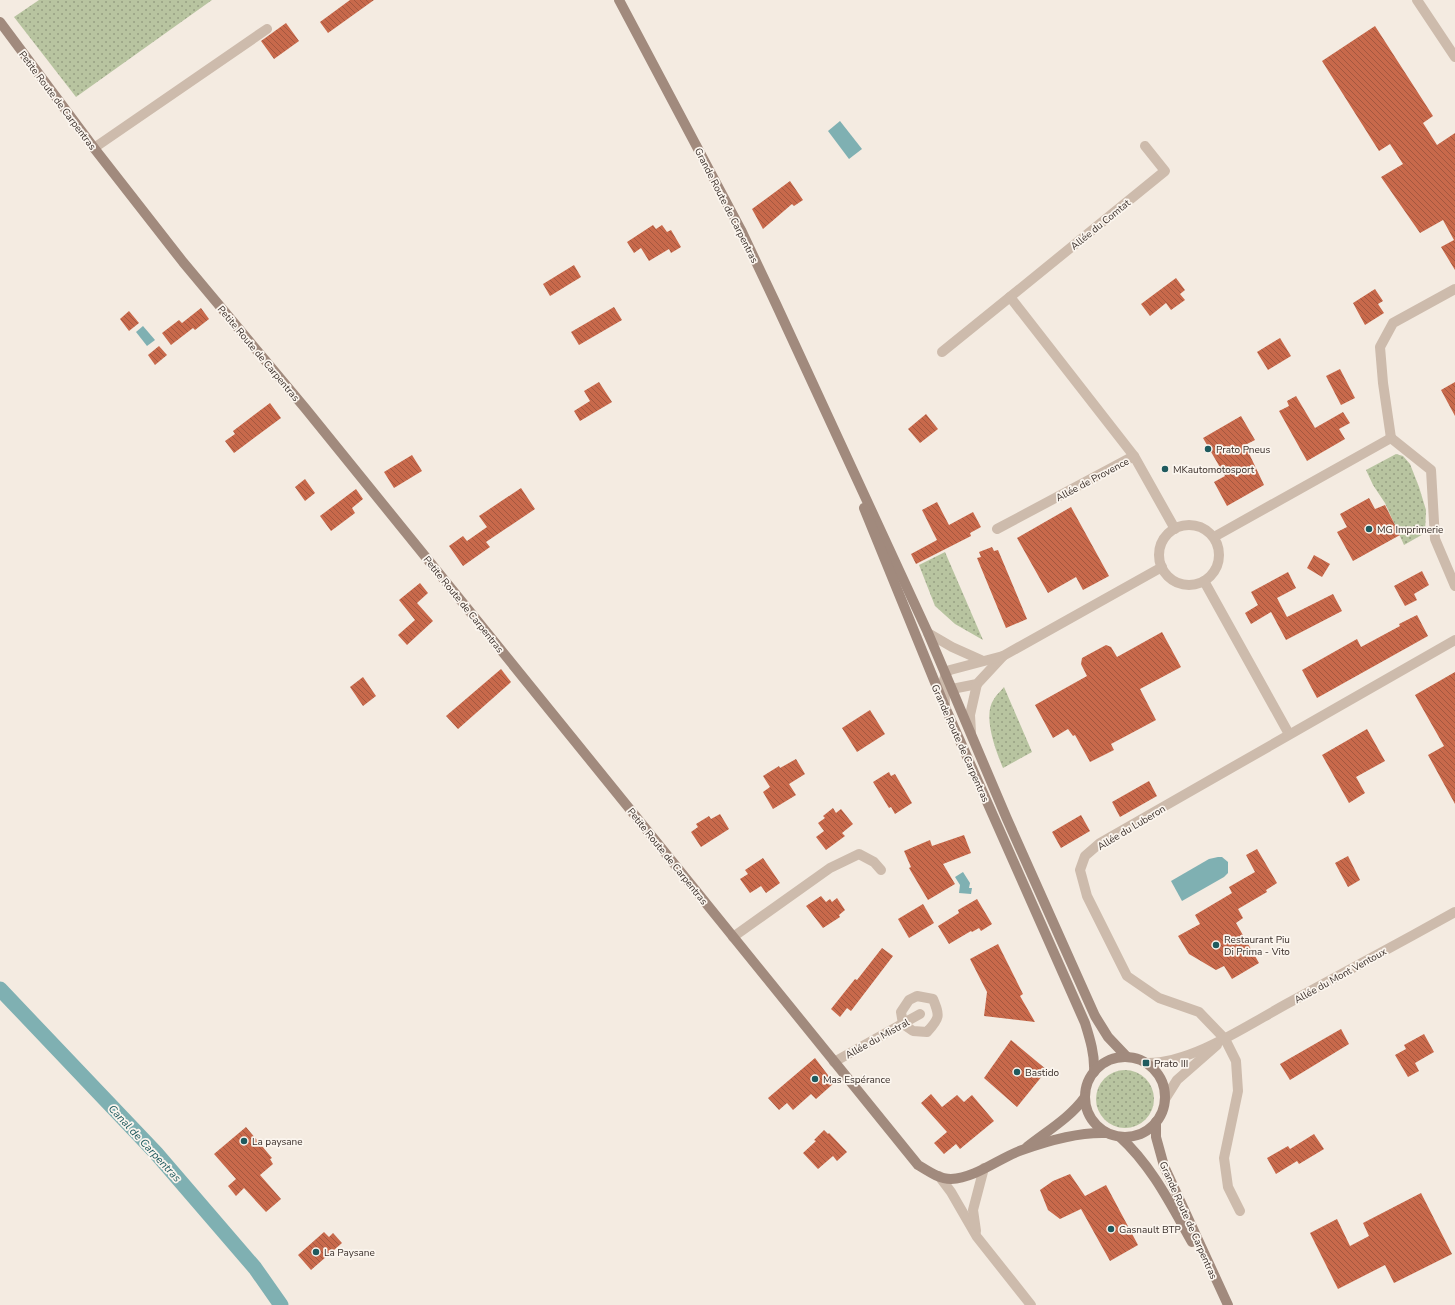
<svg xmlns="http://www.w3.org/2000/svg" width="1455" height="1305" font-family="'Nunito Sans',sans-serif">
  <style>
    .grass { fill: url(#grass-dots) }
    .water { fill: #7fb0b2 }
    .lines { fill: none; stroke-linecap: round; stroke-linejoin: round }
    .canal { stroke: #7fb0b2; stroke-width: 15 }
    .building { fill: url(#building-back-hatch) }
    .street { stroke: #cdbbac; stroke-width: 10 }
    .secondary { stroke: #a18a7d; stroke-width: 10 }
    .poi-dot { fill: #1f5a5e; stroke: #fbf5ee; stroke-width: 1.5 }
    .labels { text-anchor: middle; stroke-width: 3.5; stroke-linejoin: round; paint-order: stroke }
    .street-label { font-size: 10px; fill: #3b302b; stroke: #fbf5ee }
    .poi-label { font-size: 10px; fill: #3b302b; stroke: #fbf5ee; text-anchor: start }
    .water-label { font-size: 11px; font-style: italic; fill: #1f5a5e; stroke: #fbf5ee }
  </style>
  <defs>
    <pattern id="grass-dots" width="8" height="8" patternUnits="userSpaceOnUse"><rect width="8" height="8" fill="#b8c4a0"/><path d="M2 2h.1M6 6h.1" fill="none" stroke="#97a083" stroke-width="1.8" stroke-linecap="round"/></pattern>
    <pattern id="building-back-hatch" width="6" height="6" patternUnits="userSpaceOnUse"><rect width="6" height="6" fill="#c8694b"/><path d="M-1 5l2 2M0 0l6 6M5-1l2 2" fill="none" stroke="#a4573f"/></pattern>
  </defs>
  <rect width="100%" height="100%" fill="#f4ebe1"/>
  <g class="grass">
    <polygon points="39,0 212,0 76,97 14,17"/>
    <polygon points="1396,454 1403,456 1410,464 1419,487 1426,510 1425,533 1404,545 1385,503 1373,485 1366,470"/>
    <polygon points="945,552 983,640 955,624 935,606 919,565"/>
    <path d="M1004 687 1032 752 1003 768C996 751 982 716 994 699 996 695 1001 691 1004 687Z"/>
    <circle cx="1125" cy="1099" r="29"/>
  </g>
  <g class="water">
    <polygon points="840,121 862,149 849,159 828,131"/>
    <polygon points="143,326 155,340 147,346 136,332"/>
    <polygon points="1218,857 1222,857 1228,862 1228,873 1224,877 1182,901 1171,881 1209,859"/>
    <polygon points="963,872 970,883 969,888 972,888 971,894 959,893 960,885 955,877"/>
  </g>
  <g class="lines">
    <polyline class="canal" points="0,989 156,1153 255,1268 281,1305"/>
  </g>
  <g class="building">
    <polygon points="350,0 374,0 328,33 320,22"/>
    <polygon points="286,23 299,41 274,59 261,41"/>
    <polygon points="1375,26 1433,116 1423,123 1437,145 1455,133 1455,270 1441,247 1454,240 1443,220 1420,233 1381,177 1403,164 1390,144 1379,151 1322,61"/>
    <polygon points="790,181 803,200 794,206 792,204 763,229 752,209"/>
    <polygon points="653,225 656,229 662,225 667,232 671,230 681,247 671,253 669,249 649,261 641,248 634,253 627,242"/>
    <polygon points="574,265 581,277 550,296 543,284"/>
    <polygon points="1176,278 1185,290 1180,294 1185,300 1171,310 1166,303 1150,316 1141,304"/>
    <polygon points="1375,289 1383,301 1378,304 1384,313 1365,325 1353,303"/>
    <polygon points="614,307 622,320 579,345 571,332"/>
    <polygon points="201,308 209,319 195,330 193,328 171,345 162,333 179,320 182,323"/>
    <polygon points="129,311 139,323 129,331 120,319"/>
    <polygon points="1280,338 1291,356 1268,370 1257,352"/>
    <polygon points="159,346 167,355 155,365 148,355"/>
    <polygon points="1340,369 1355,398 1341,405 1326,376"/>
    <polygon points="599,382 612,402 580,421 574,411 590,401 584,391"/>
    <polygon points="1455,382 1455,416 1441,390"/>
    <polygon points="1296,396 1315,428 1343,412 1350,423 1339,429 1345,439 1307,461 1279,411 1289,406 1287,401"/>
    <polygon points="270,403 281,418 234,453 225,441 235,434 233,431"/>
    <polygon points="926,414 938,429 920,443 908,429"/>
    <polygon points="1241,416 1255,440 1245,445 1264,485 1227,506 1214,482 1225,476 1203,438"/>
    <polygon points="412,455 422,471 394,488 384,472"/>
    <polygon points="305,479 315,493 305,501 295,487"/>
    <polygon points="521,488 535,509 486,542 490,547 463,566 449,546 463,536 467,541 487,527 479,516"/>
    <polygon points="356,489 363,499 352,508 355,513 331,531 320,516"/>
    <polygon points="1369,498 1375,509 1385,505 1400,535 1353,561 1337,532 1347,527 1340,514"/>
    <polygon points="937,502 949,525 973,512 981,527 970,533 971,536 916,564 911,554 937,540 922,510"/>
    <polygon points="1071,507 1109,576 1083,590 1076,577 1048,593 1017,538"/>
    <polygon points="992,547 994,551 998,550 1027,619 1006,628 977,558 981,557 979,552"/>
    <polygon points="1314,555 1330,564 1322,577 1307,568"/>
    <polygon points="1422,571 1429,585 1414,594 1417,600 1405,606 1394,586"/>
    <polygon points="1288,572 1296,588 1277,598 1287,617 1333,594 1342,611 1286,640 1271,612 1251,624 1245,613 1258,605 1251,592"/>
    <polygon points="420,583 428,593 417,603 433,621 407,645 398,635 415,620 399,600"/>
    <polygon points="1417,615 1428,636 1317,698 1302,670 1357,639 1361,647 1400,626 1399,624"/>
    <polygon points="1162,632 1181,667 1140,689 1156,720 1111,744 1114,750 1090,762 1075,735 1073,736 1068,729 1053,738 1035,705 1087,676 1081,664 1082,658 1106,645 1111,647 1117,657"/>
    <polygon points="501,669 511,682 458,729 446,716"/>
    <polygon points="1455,672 1455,804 1428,755 1444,746 1415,695"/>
    <polygon points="363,677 376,696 363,706 350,687"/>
    <polygon points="870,710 885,734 857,752 842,728"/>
    <polygon points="1367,729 1385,761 1356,777 1365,793 1349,803 1322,755"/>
    <polygon points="796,759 805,774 789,784 796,795 773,809 763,792 770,787 763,776 779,766 780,768"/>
    <polygon points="889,772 891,776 895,774 912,803 895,814 891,807 889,808 873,782"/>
    <polygon points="1149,781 1157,796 1120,817 1112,802"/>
    <polygon points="833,808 836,813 841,809 853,824 842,833 845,836 826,850 816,837 824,831 818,823 825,818 823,816"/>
    <polygon points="720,814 729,829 701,847 691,832 698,827 696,824 709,816 711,819"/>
    <polygon points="1081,815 1090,831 1061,848 1052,832"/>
    <polygon points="964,835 971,853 943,864 955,884 928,900 909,868 911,867 904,851 930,840 932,846"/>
    <polygon points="1257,849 1277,883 1266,890 1267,892 1238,909 1243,918 1236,923 1259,963 1232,979 1224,966 1216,970 1189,954 1178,936 1200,924 1195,915 1232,893 1229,887 1255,872 1246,855"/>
    <polygon points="1348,856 1360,880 1348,887 1335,863"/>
    <polygon points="763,858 780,883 766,893 761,886 750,893 740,879 748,874 745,870"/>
    <polygon points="821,896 826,902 830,899 832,902 837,898 845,910 839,915 840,917 823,928 806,906"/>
    <polygon points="977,899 992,924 981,931 979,928 972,932 971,931 949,944 938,926 959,913 958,910"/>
    <polygon points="923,904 934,923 909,938 898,919"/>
    <polygon points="998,944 1023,994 1020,996 1035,1022 984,1016 987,992 970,959"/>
    <polygon points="882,948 893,956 851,1011 847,1008 840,1017 831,1009 855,979 857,980"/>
    <polygon points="1341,1029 1349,1044 1290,1080 1280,1064"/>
    <polygon points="1424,1034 1434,1052 1415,1063 1419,1071 1408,1077 1395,1055 1406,1049 1404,1045"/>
    <polygon points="1011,1040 1047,1070 1017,1107 984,1078"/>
    <polygon points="815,1058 834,1083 816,1099 811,1094 793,1110 787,1103 779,1110 768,1098"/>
    <polygon points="931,1094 942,1107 957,1095 964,1102 972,1095 994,1121 960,1149 956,1144 944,1154 934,1143 947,1132 921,1103"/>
    <polygon points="246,1127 272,1158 270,1159 273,1164 260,1175 281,1199 266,1212 244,1188 236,1196 228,1186 236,1179 214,1154"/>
    <polygon points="824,1130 828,1134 829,1133 847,1152 837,1161 833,1156 818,1169 803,1153 816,1141 814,1140"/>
    <polygon points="1314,1134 1324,1149 1299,1164 1297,1161 1276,1174 1267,1158 1288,1146 1290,1149"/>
    <polygon points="1070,1174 1085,1196 1106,1185 1138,1245 1110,1261 1081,1209 1060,1219 1048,1210 1040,1190 1053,1181"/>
    <polygon points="1421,1193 1452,1254 1394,1283 1385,1265 1338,1289 1310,1233 1337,1219 1350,1246 1369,1236 1363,1223"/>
    <polygon points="324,1232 329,1237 333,1233 342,1243 311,1270 298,1255"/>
  </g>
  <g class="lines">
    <g class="street">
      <polyline points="1417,0 1455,57"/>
      <polyline points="94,148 267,29"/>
      <polyline points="942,352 1010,297"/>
      <polyline points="1391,438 1383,383 1380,347 1393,323 1455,289"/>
      <polyline points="1391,438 1431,470 1435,539 1455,586"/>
      <polyline points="1134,456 1010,297 1165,171 1145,146"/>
      <circle cx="1189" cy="555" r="30"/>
      <polyline points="997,529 1134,456 1175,529"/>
      <polyline points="1214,537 1391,438"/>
      <polyline points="1204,581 1289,734"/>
      <polyline points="928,633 952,647 981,660"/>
      <polyline points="945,688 952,689 977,684 1003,656"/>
      <polyline points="945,705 944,680 946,673 950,670 1003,656 1162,567"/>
      <polyline points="971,732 970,715 977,684"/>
      <polyline points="733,937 830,868 859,854 874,862 881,870"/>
      <path d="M917 996 933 999C940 1016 940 1018 927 1032L913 1031 903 1024 901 1012 909 1000Z"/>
      <polyline points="834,1062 920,1014"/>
      <path d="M1146 1063C1193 1064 1252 1022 1292 1001 1347 971 1401 942 1455 912"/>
      <polyline points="1165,1099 1177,1080 1217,1045"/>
      <polyline points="939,1176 951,1192 977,1237 1031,1305"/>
      <polyline points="1240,1211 1228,1187 1224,1158 1238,1091 1236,1061 1225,1039 1199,1012 1159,998 1127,976 1087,896 1080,870 1085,856 1100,843 1455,640"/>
      <polyline points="976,1231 973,1210 984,1168"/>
    </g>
    <g class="secondary">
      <polyline points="619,0 741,230 776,304 928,633 1007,819 1095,1016 1108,1037 1127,1057"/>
      <path d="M0 22 94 148 183 262 305 408 918 1165C928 1171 939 1179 951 1179 976 1178 999 1158 1022 1150 1047 1141 1080 1132 1106 1133"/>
      <path d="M864 508 945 707 1085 1023C1090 1039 1095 1055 1094 1072"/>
      <circle cx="1125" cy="1097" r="40"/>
      <polyline points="1156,1122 1156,1137 1164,1166 1228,1305"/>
      <path d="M1120 1137C1152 1166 1171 1205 1192 1242"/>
      <path d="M1027 1147C1047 1131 1070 1118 1085 1097"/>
    </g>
  </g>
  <g class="poi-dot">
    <circle cx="1208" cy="449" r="4"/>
    <circle cx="1165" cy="469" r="4"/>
    <circle cx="1369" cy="529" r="4"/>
    <circle cx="1216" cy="945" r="4"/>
    <rect x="1142" y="1059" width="8" height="8" rx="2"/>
    <circle cx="1017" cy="1072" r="4"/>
    <circle cx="815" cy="1079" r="4"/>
    <circle cx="244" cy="1141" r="4"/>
    <circle cx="1111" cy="1229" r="4"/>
    <circle cx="316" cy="1252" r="4"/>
  </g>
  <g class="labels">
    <g class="street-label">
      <text transform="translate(58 100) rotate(53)" y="4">Petite Route de Carpentras</text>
      <text transform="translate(727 205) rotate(63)" y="4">Grande Route de Carpentras</text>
      <text transform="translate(1100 224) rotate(-39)" y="4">Allée du Comtat</text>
      <text transform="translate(259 353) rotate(50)" y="4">Petite Route de Carpentras</text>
      <text transform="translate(1092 479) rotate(-28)" y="4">Allée de Provence</text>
      <text transform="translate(464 604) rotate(51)" y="4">Petite Route de Carpentras</text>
      <text transform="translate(961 743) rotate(66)" y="4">Grande Route de Carpentras</text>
      <text transform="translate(1131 827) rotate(-31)" y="4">Allée du Luberon</text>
      <text transform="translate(668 856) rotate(51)" y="4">Petite Route de Carpentras</text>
      <text transform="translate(1340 975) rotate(-29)" y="4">Allée du Mont Ventoux</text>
      <text transform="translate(877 1038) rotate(-29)" y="4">Allée du Mistral</text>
      <text transform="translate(1189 1220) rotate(66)" y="4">Grande Route de Carpentras</text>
    </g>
    <g class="poi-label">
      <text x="1216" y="453">Prato Pneus</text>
      <text x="1173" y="473">MKautomotosport</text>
      <text x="1377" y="533">MG Imprimerie</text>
      <text x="1224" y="943">Restaurant Piu<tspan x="1224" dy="12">Di Prima - Vito</tspan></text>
      <text x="1154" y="1067">Prato III</text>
      <text x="1025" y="1076">Bastido</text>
      <text x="823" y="1083">Mas Espérance</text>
      <text x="252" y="1145">La paysane</text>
      <text x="1119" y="1233">Gasnault BTP</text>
      <text x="324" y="1256">La Paysane</text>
    </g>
    <g class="water-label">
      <text transform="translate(145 1143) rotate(47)" y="4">Canal de Carpentras</text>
    </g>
  </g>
</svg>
